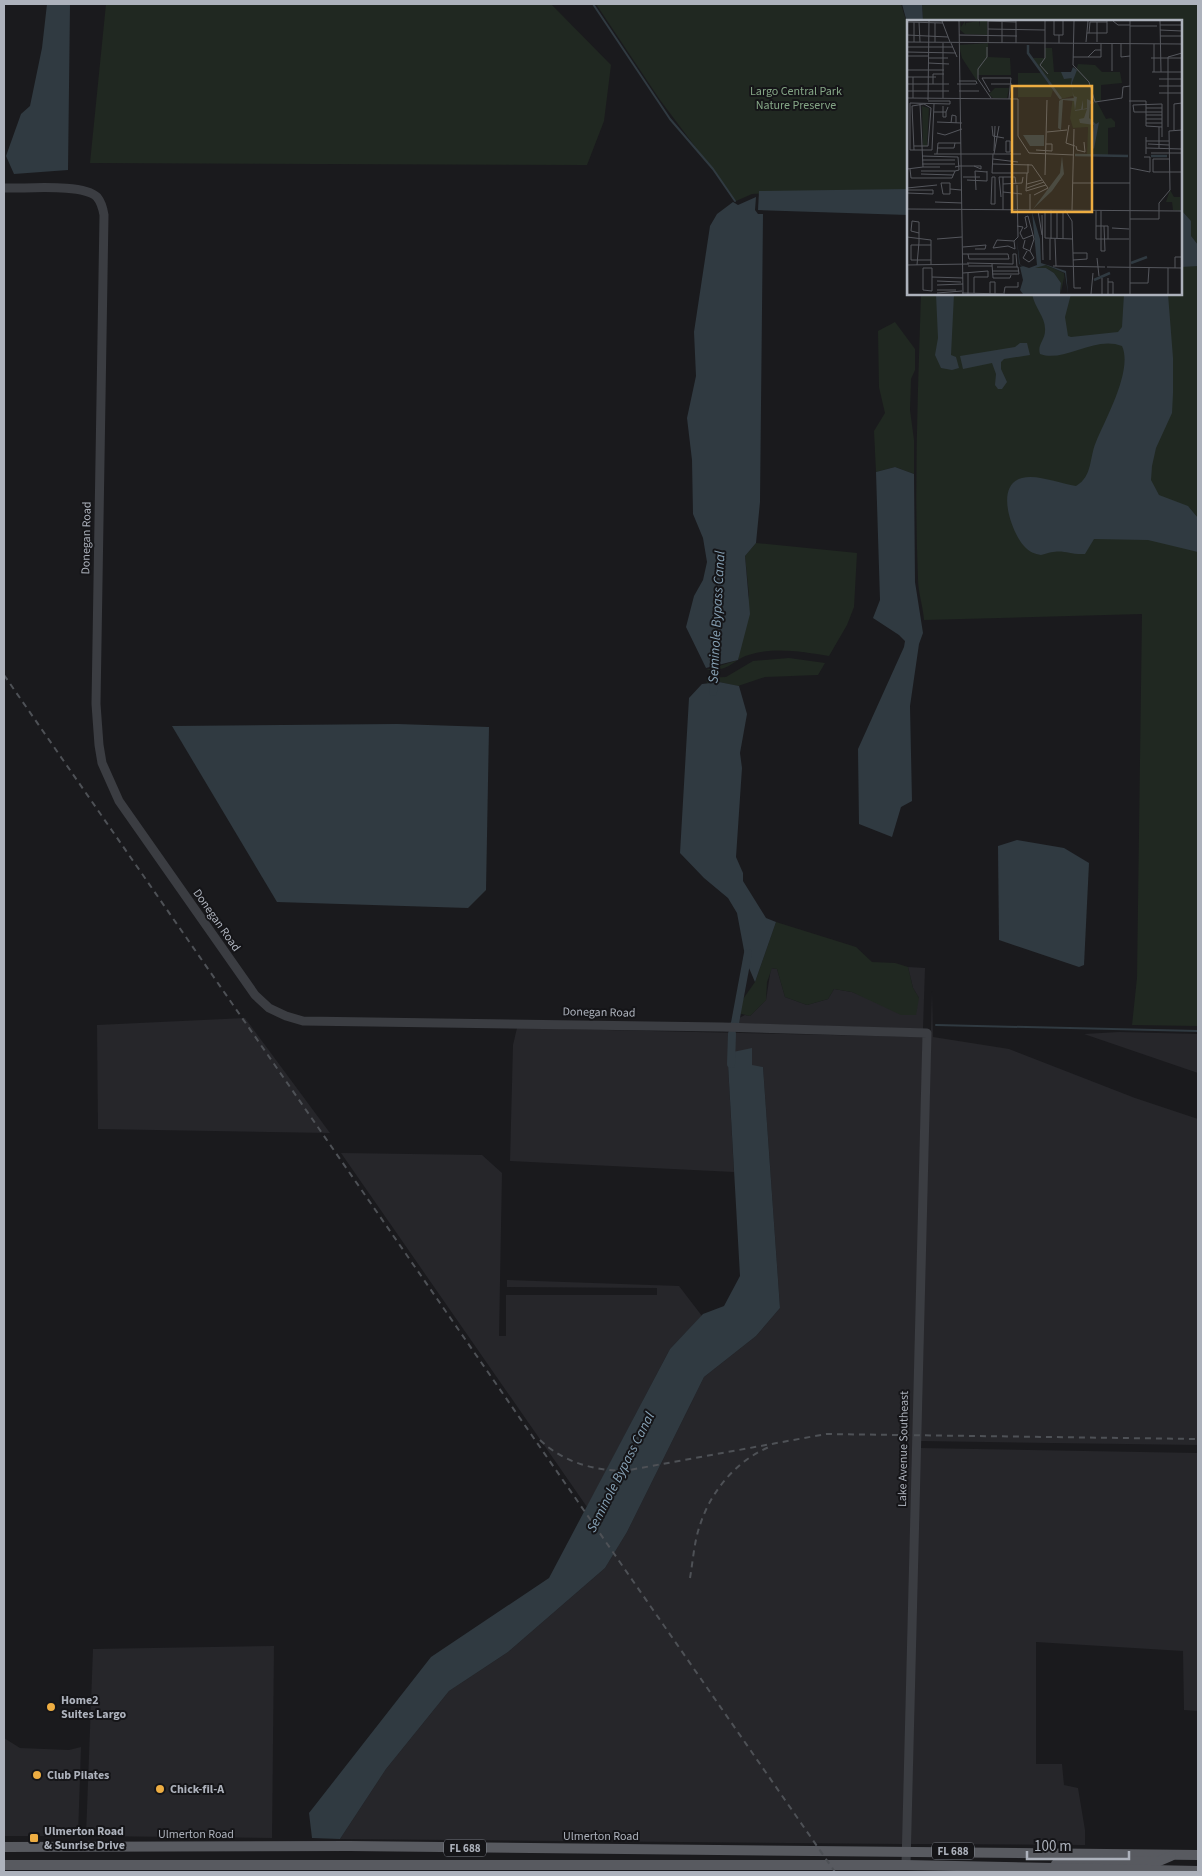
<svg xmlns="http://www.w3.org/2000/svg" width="1202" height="1876" font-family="'Source Sans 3',sans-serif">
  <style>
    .built { fill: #26262a }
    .green { fill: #202821 }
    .water { fill: #303a41 }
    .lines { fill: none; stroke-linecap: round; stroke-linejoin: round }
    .stream { stroke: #303a41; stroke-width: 2 }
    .canal { stroke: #303a41; stroke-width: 8 }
    .minor { stroke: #3b3d42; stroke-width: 9 }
    .major { stroke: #585a60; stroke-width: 10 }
    .rail { stroke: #4e5156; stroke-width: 2; stroke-dasharray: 6 5; stroke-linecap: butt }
    .poi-dot { fill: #edad42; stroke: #151518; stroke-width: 2 }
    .labels { text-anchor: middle; stroke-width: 4; stroke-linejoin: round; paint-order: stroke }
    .shield { fill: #151518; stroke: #7f838b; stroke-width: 1 }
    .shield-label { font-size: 11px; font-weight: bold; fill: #adb2bc }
    .park-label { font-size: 12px; fill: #85a686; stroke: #151518 }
    .street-label { font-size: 12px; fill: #adb2bc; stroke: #151518 }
    .poi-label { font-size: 12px; font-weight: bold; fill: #adb2bc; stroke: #151518; text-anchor: start }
    .water-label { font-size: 14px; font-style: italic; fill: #86a1b5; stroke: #151518 }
    .inset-river { fill: none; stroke: #303a41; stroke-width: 2.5 }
    .inset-road { fill: none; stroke: #55575d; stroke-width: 1 }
    .view { fill: #edad42; fill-opacity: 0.15; stroke: #edad42; stroke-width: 2.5 }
    .inset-edge { fill: none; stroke: #adb2bc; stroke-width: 2.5 }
  </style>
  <rect width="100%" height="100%" fill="#1a1a1d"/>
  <g class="built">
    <polygon points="908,967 925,968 923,1029 729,1023 745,1015 750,1016 766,1000 771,968 777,969 785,997 807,1005 828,999 834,989 852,992 865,997 919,998 913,988"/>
    <polygon points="932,991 933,1037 1009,1049 1135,1098 1198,1119 1198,1445 920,1441"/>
    <polygon points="245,1018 330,1133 98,1129 97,1025"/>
    <polygon points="517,1028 923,1037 903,1844 340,1839 386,1769 449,1691 508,1652 605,1568 627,1532 704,1377 756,1336 780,1308 763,1067 728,1064 734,1172 510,1161 513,1045"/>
    <polygon points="1119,1032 1198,1034 1198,1073 1084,1034"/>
    <polygon points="341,1153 482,1155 502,1173 499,1336 506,1336 506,1295 657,1295 657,1288 507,1287 507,1280 679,1286 702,1316 670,1349 587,1507"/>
    <polygon points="920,1448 1198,1453 1198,1711 1184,1710 1183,1651 1036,1642 1036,1764 1062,1764 1064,1785 1078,1788 1085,1830 1085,1845 910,1844"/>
    <polygon points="274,1646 272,1838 86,1836 93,1649"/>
    <polygon points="4,1738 20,1748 69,1750 81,1747 78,1836 4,1836"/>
  </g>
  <g class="green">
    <polygon points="106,4 551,4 611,65 604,121 587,165 90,163"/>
    <polygon points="596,4 901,4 908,27 908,191 767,193 752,194 736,201 660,100"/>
    <path d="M922 4H1198V1026L1132 1025 1137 978 1142 614 924 620C923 606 918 592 918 579 914 484 918 389 921 294H1181V21H923Z"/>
    <polygon points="895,322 915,349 915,370 911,379 910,410 914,440 914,474 895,467 876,472 874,431 885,413 879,387 878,331"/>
    <path d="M756 543 857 553 854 607 847 625 829 656C804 652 777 647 752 654 731 659 734 671 706 670L738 660 749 595 745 556Z"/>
    <polygon points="789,658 825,663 818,675 765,677 738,686 719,682 707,683 706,678 726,677 753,661"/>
    <polygon points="776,922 856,947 872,962 895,963 908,967 913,988 919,998 916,1015 901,1015 852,992 834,989 828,999 807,1005 785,997 777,969 772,968 767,982 766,1000 750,1016 738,1013 741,1002 755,982"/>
  </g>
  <g class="water">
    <polygon points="47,4 70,4 68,170 14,174 6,156 21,114 30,106 42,48"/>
    <polygon points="902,4 922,4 923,21 908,21 908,26"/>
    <polygon points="908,189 908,215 758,210 759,191"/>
    <polygon points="756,197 755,210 758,214 763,214 760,502 756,543 745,556 750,614 738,660 706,668 686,627 694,596 703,580 707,562 703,538 693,514 692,460 687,418 696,376 694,332 710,226 717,214 733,202 738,205"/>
    <polygon points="1181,210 1191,221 1191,236 1198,245 1198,266 1181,267"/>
    <polygon points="936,294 954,294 951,355 956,357 959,368 952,370 941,368 935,355 938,338"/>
    <path d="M1032 294H1071L1065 317 1068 336 1071 337 1118 332 1122 327 1124 294H1168L1173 358V393L1172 413 1156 448 1152 466 1151 480 1159 495 1188 506 1198 518V552L1148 540 1094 539 1085 554C1066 555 1064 547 1041 555 1035 554 1029 552 1024 546 1012 533 994 485 1022 478 1038 474 1060 484 1076 486 1093 476 1089 458 1096 442 1106 418 1133 370 1122 346 1095 335 1064 363 1040 354 1037 345 1045 340 1045 331 1046 317 1035 309 1032 294Z"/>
    <polygon points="1020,343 1027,343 1030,355 1004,359 1001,362 1001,369 1007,382 1002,389 998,389 995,385 996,374 992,363 963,369 960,356 1015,347"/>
    <polygon points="895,467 914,474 915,582 923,633 919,644 910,706 912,801 901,807 892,837 859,824 858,749 904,647 905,641 899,635 873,618 880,600 876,472"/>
    <polygon points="719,682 739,686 747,714 740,753 742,768 736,857 743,873 743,881 766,918 776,922 755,982 746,961 737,913 728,898 704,878 680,853 689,698 702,684"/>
    <polygon points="397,724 489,727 486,890 468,908 277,902 172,726"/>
    <polygon points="1017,840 1064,848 1089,863 1084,965 1079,967 999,940 998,846"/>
    <polygon points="752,1048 752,1065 763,1067 780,1308 756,1336 704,1377 627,1532 605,1568 508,1652 449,1691 386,1769 340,1839 312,1838 309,1813 431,1657 549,1578 670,1349 703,1314 724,1306 740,1276 728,1064 733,1052"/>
  </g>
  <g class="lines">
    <g class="stream">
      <polyline points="593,4 670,119 713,169 735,201"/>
      <polyline points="936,1025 1198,1031"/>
    </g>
    <g class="canal">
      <polyline points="713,692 715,658"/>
      <polyline points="735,1023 748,953"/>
      <polyline points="731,1064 732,1034"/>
    </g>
    <path class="minor" d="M4 188C24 189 83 183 97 197 102 203 103 209 104 215L96 704 99 745 102 763 119 801 255 995 269 1008 286 1016 303 1021 722 1027 927 1033 906 1865"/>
    <g class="major">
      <polyline points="4,1847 349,1846 1198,1855"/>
      <polyline points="1056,1864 1069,1861 1157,1862 1171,1856"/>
      <polyline points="4,1865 906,1865 1198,1871"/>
    </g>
    <g class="rail">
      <polyline points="4,675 835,1872"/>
      <path d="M540 1440C563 1462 592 1470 624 1471L826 1434 1198 1439"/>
      <path d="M690 1578C693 1561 694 1542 700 1525 711 1491 736 1461 769 1447"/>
    </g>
  </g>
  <g class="poi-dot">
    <circle cx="51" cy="1707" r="5"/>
    <circle cx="37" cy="1775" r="5"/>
    <circle cx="160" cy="1789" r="5"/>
    <rect x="29" y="1833" width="10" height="10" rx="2.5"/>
  </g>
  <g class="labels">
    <g class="shield">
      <rect x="444" y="1839.5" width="42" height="17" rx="4"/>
      <rect x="932" y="1842.5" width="42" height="17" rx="4"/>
    </g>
    <g class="shield-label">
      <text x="465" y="1852">FL 688</text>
      <text x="953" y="1855">FL 688</text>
    </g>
    <g class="park-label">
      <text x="796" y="95">Largo Central Park<tspan x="796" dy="14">Nature Preserve</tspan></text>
    </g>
    <g class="street-label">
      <text transform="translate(86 538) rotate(-89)" y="4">Donegan Road</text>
      <text transform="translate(217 920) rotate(55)" y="4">Donegan Road</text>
      <text transform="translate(599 1012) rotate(1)" y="4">Donegan Road</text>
      <text transform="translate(903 1449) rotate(-89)" y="4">Lake Avenue Southeast</text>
      <text x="196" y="1838">Ulmerton Road</text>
      <text x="601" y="1840">Ulmerton Road</text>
    </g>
    <g class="poi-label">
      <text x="61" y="1704">Home2<tspan x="61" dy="14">Suites Largo</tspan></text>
      <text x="47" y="1779">Club Pilates</text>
      <text x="170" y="1793">Chick-fil-A</text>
      <text x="44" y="1835">Ulmerton Road<tspan x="44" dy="14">&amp; Sunrise Drive</tspan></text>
    </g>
    <g class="water-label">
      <text transform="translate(716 617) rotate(-87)" y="5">Seminole Bypass Canal</text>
      <text transform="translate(620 1472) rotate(-63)" y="5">Seminole Bypass Canal</text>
    </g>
  </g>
  <g transform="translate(907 20)">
    <rect width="275" height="275" fill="#1a1a1d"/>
    <path d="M53 1 54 7 58 1V6L59 3 72 1 73 7V1H80V15L58 14 53 10ZM81 23V37L103 38 104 55H71L70 61 55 38 52 25ZM138 28H145L147 52H166L165 63 171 44 188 45 195 52H213L215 63 194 65V81L190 82 199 99 204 98 208 102V107L201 108V135H180L181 107 166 108 163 98 166 76 154 79 126 38H138ZM111 53H134L146 70 144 77H111ZM88 68H102L100 78H86L82 74ZM15 86 22 88 20 126H16ZM263 170 267 177H273V191L266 190 265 182H259ZM139 245 157 253 159 274 157 258 154 272V263L147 253 139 248H124Z" fill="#202821"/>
    <path d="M166 47 170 50 165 63 166 76 170 77 168 90 174 89 176 80V89L180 88V79L188 83 183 84 182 98 189 104 192 102 187 129 184 126 187 105 173 103 172 99 177 98 180 89 168 91 167 81 156 80 154 110 151 108 152 81 155 79 167 78 164 63 166 52 165 58 157 59 154 52H164ZM116 115H137V126H123ZM155 136 157 154 145 171 126 189 153 153ZM125 192 133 219 134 243 159 251 161 274 158 253 139 245 128 248H139L147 253 154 263 153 274H116L113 270 116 260 113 247 116 246 112 244 110 220 113 245 122 248 130 245Z" fill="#303a41"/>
    <path class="inset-river" d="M121 25V33L154 79M168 135 221 136M244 136H260M224 243 240 237M187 260 203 253"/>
    <path class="inset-road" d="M35 1 43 22M52 1 56 274M81 1 109 2M109 1V23M138 1V38L133 45 141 54M147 1V15H152M167 1 166 45 182 62 188 82 215 78 216 67 223 66M206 1 211 5H223M223 1V274M253 1 254 52M0 2 36 3M12 2 13 22M95 2V23M28 3V22M253 5H275M223 6H250M81 9 138 10M253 10 275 11M180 13H200V1M182 13 183 2H200M0 15 41 17M52 15 110 16M253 16H275M0 22 275 24M7 22V2M81 22V1M179 22 181 1M190 22V2M36 23V78M44 23 50 37M152 23V15H156V1M214 24V37L223 36M0 27H46M80 27V37L71 49V59L84 78M0 32 49 33M0 36H21M166 37H194V24M181 37 188 30H194M21 38H41M244 38H275M21 43 42 44M0 50H37M205 51V24M245 52H275M247 52V24M0 57H29M252 59H275M52 61H69L70 64M0 64H42M26 64V54H37M50 64H69M84 64H105M252 66H275M0 71H42M52 71H72M83 72 75 58H104L102 79M252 73H275M0 78 111 79V116L122 133 167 135M6 78V57M21 80 22 1M21 81H43V84L3 83V130H25L27 84M222 81H239M239 81V106L255 107M36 86V97H39V92M239 88H255M27 92H39L41 87M255 92H227L226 85 255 84V117M0 94V122M239 95H255M239 99H255M30 102 55 103M44 103 45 95 49 96V103M239 103H255M162 105 159 123 168 126M85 106 86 116 97 118M261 107V37L275 33M267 110V84L275 83M140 112 160 110M30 113 38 115 55 109M239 117V134M99 121H103V132H99ZM239 121H262M241 124 262 125M7 126H21L24 88 17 84 5 86 7 130M169 126 170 130 178 132 177 122M30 128H47L48 123M239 128 275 129M252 128V107M129 130 145 131V124H139M87 131 88 106M244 133H275M27 134H114M30 134 31 123H54M86 134 85 153H121V144M87 134 92 106M86 139 111 142M262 139H246V152H275M15 140H48M15 144H48M86 144 125 145 141 168 127 175M16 147H33M48 147 52 146H74V149L67 146M223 148 243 152V137H237M0 149 16 147 13 84M3 149 4 158H45L48 151 52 150 51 137 15 136M14 151H48M120 153 119 171 139 165M14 154 46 155M138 155 140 80M56 157H73M85 157H88V184H84ZM60 160 80 161V151M166 163H223M96 164 115 163 116 157M120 164 135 160M0 168 30 165M120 168 137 162M43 169V174H36L34 163H43V169L54 170M0 170H26V174L0 173M69 170 68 151 80 152M96 172 115 174M123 174V190M94 177 92 157H108L109 164M28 182 55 183M0 189 275 191M96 190V157M144 190V219M158 190 165 201 167 268H174M165 190 167 109M131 191 135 215M138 191V218L166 219M150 191V219M156 191V219M189 191V219H222M194 191V231H198M135 195 136 240M223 199H252V183L263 170 262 111 275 110M0 201 1 274M110 206 116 207 113 213 116 219 126 215M189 206H201V219M197 206 198 231M205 208 222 209M117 209 120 207 118 197 121 196 127 219 123 231 116 228 118 220M0 217 24 220V245M30 219 55 217M143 219V240M148 219 149 246M107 221 108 229 101 226 86 228 90 220 107 221 111 217 110 165M24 225H4V240H24M56 227 79 225 78 229H68M120 231 116 238 122 242 127 238 123 231M166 233H180V239L166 240M55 234H101L102 239H62L61 234M190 238 192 256M60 243 106 244M85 244 86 258H103L104 255M106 244V234H109L110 247M0 245 62 244M10 245 12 222V202L5 201 4 211 12 213M61 246H85M146 246 198 247M200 247 275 248M16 248H25V271L16 270ZM261 248V274M268 248V237H275M85 251H112M56 253 81 251V257H67M85 254H112L111 247H90M25 257 56 258M67 257V273M195 258V274M201 258V274M30 261 54 262M201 262H206V274M223 263H241L242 248M30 265 56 264M30 270H49M30 273 55 271M55 273 98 274M97 273 98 267H111V262M61 274V253M83 274V262H88V274M184 274 186 253"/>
    <path class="view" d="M105 66H185V192H105Z"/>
    <rect width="275" height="275" class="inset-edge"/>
  </g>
  <rect width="1202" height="1876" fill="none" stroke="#adb2bc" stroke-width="10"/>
  <path d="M1027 1851v8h102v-8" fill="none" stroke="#adb2bc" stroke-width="2.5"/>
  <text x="1034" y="1851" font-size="15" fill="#adb2bc" stroke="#151518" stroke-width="4" paint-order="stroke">100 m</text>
</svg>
